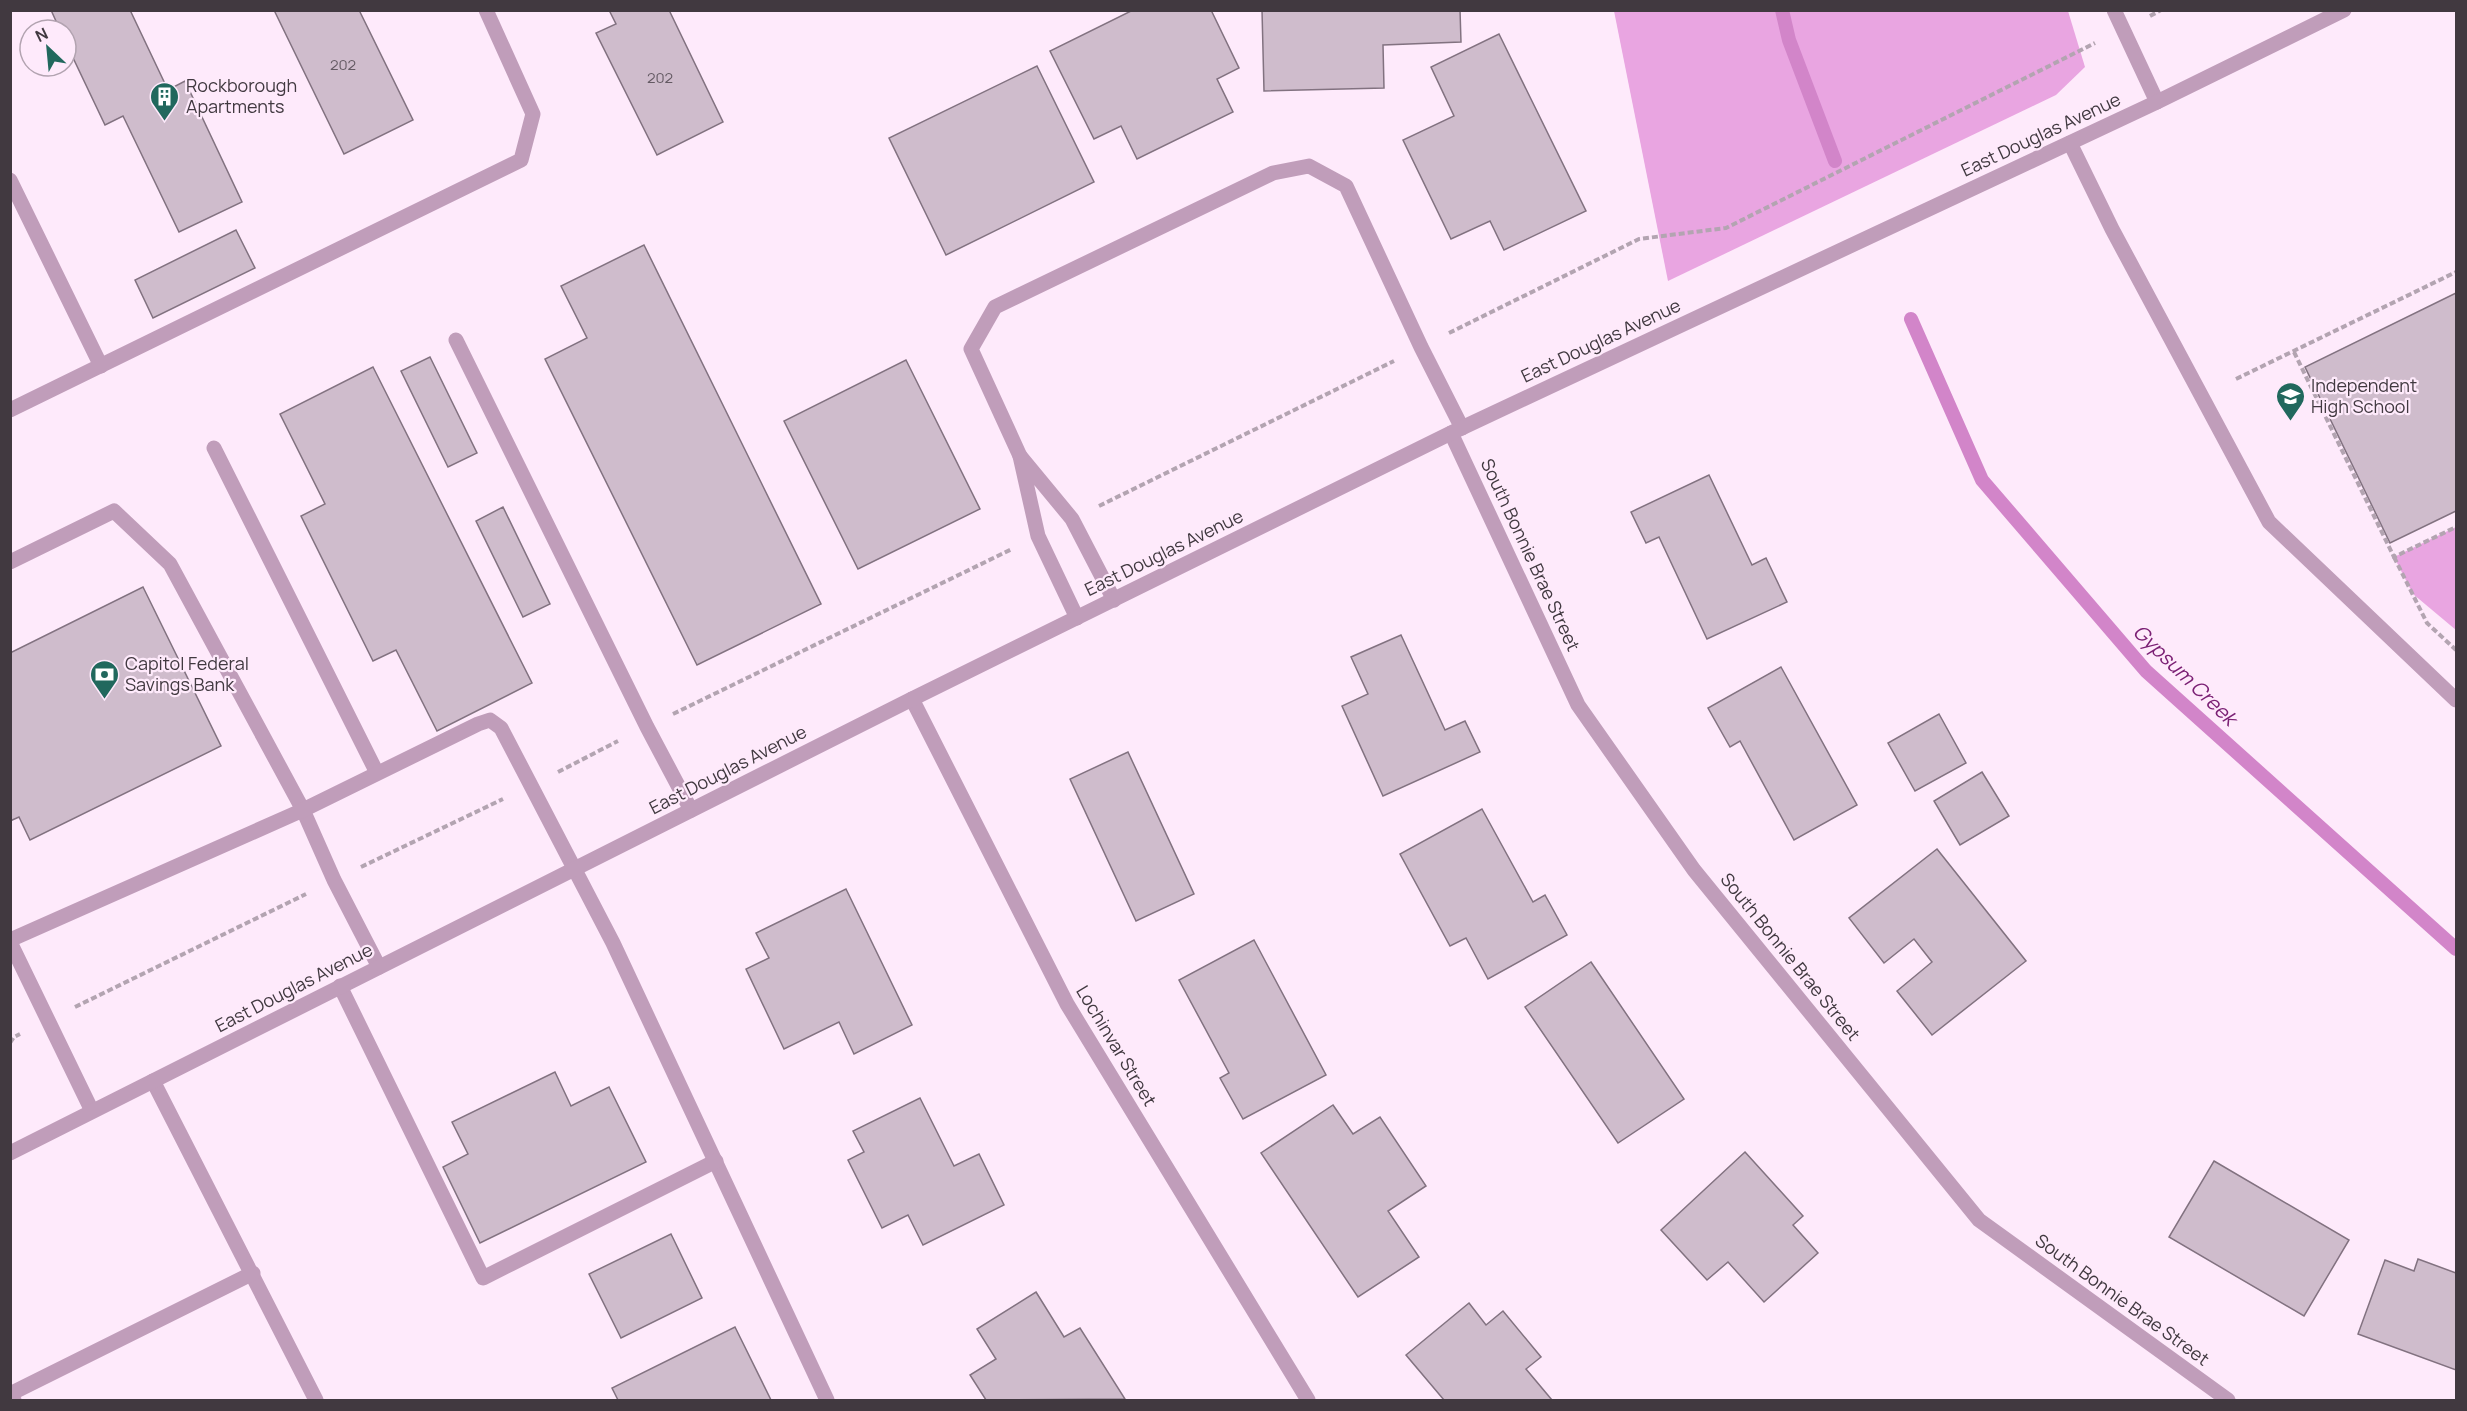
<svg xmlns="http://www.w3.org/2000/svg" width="2467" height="1411" font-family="Manrope,sans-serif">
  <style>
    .green { fill: #e9a5e1 }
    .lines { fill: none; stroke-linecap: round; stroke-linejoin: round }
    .stream { stroke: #d285c9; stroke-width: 14 }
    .building { fill: #cfbccc; stroke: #827280; stroke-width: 1.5 }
    .path { stroke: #b3a4b1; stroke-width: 4; stroke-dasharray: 6 3; stroke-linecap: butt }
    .service { stroke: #c09dba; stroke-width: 15 }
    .minor { stroke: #c09dba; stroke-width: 15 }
    .tertiary { stroke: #c09dba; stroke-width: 15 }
    .labels { text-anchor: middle; stroke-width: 4.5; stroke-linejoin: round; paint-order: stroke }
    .number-label { font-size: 15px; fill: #645a63 }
    .poi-label { font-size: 18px; fill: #413940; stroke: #feeafb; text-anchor: start }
    .street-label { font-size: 18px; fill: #413940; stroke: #feeafb }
    .water-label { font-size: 20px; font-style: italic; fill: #7b2074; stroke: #feeafb }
  </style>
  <rect width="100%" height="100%" fill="#feeafb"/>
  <g class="green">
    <polygon points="1614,11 2068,11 2085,67 2056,95 1668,281"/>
    <polygon points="2456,527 2456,630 2413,594 2394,557"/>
  </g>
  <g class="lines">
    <g class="stream">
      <polyline points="1782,10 1789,40 1835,161"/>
      <polyline points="1911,319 1982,480 2146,671 2456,949"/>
    </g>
  </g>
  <g class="building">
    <polygon points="51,10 130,10 168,90 185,81 242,202 179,232 123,116 105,125 66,43 66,30 60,30"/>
    <polygon points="274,10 359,10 413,120 344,154"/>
    <polygon points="609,10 669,10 723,122 657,155 596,33 616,24"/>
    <polygon points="1133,10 1211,10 1239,68 1217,79 1233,112 1137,159 1121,126 1094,139 1050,51"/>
    <polygon points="1262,10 1460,10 1461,42 1383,45 1384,88 1264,91"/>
    <polygon points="1499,34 1586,211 1504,250 1490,221 1451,239 1403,140 1454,116 1431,67"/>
    <polygon points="1037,66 1094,182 946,255 889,138"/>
    <polygon points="236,230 255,268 153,318 135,280"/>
    <polygon points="644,245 821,604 697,665 545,359 587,338 561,286"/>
    <polygon points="2456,293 2456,511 2390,543 2305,367"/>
    <polygon points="430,357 477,453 448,467 401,371"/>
    <polygon points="906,360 980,509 858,569 784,421"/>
    <polygon points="373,367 532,683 437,731 396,650 373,661 301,516 325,504 280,414"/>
    <polygon points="1709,475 1752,565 1766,558 1787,602 1707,639 1659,537 1646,543 1631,512"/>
    <polygon points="503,507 550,604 523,617 476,521"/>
    <polygon points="143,587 221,746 30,840 19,817 10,821 10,653"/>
    <polygon points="1401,635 1445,730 1465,721 1480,752 1383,796 1342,706 1368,694 1351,657"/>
    <polygon points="1781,667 1857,805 1794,840 1740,741 1730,747 1708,708"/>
    <polygon points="1939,714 1966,763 1915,791 1888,743"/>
    <polygon points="1128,752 1194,894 1136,921 1070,779"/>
    <polygon points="1982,772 2009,816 1960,845 1934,801"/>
    <polygon points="1482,809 1533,902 1545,895 1567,935 1488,979 1466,938 1450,946 1400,854"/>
    <polygon points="1937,849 2026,961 1932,1035 1897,991 1932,962 1914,939 1884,963 1849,918"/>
    <polygon points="846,889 912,1025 854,1054 839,1022 784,1049 746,969 769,958 756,933"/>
    <polygon points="1254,940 1326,1075 1243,1119 1220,1078 1229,1073 1179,980"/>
    <polygon points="1591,962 1684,1099 1618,1143 1525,1007"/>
    <polygon points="555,1072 571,1106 609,1087 646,1162 480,1243 443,1167 468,1154 452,1122"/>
    <polygon points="920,1098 954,1166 979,1154 1004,1205 923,1245 908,1215 882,1228 848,1160 864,1152 853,1131"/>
    <polygon points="1333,1105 1353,1134 1380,1117 1426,1186 1388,1211 1419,1257 1358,1297 1261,1153"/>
    <polygon points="1745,1152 1803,1216 1793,1225 1818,1253 1764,1302 1728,1262 1707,1280 1661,1230"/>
    <polygon points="2214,1161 2349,1240 2304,1316 2169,1237"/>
    <polygon points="671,1234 702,1298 621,1338 589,1274"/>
    <polygon points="2418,1259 2456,1273 2456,1370 2358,1334 2385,1260 2414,1271"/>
    <polygon points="1036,1292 1064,1337 1080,1328 1125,1399 986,1400 970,1375 996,1359 977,1329"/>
    <polygon points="1469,1303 1486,1325 1503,1311 1541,1357 1526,1369 1552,1400 1444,1400 1406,1355"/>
    <polygon points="735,1327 771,1400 618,1400 612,1388"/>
  </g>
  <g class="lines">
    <g class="path">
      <polyline points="2150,16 2161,10"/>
      <polyline points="1449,333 1639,239 1726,228 2095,43"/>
      <polyline points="2294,352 2394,557 2456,527"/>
      <polyline points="2236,379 2456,272"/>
      <polyline points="1099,506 1394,361"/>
      <polyline points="2394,557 2427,623 2456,650"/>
      <polyline points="673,714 1012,549"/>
      <polyline points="558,772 618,741"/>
      <polyline points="361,867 503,799"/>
      <polyline points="75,1007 306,894"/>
      <polyline points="10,1043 14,1037 20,1034"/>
    </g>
    <g class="service">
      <polyline points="2070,143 2112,229 2269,522 2456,700"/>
      <polyline points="10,180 101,366"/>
      <polyline points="456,340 647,727 691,810"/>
      <polyline points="10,410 521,160 533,114 486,10"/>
      <polyline points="214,448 377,773"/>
      <polyline points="1020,456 971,349 995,307 1273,173 1309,166 1346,186 1421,347 1462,428"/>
      <polyline points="10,562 114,511 170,564 303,810 334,880 379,967"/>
      <polyline points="1077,618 1038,536 1020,456 1072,519 1114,600"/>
      <polyline points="10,940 303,810 478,724 490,720 501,728 613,943 827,1400"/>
      <polyline points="10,942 92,1111"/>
      <polyline points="340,986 483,1278 716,1161"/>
      <polyline points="153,1081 316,1400"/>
      <polyline points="14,1400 10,1394 253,1273"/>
    </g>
    <g class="minor">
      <polyline points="2114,10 2157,102"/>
      <polyline points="1451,433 1578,705 1694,870 1979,1220 2228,1400"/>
      <polyline points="912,699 1067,1004 1308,1400"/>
    </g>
    <polyline class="tertiary" points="10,1153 912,699 1451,433 2157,102 2344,10"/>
  </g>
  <defs>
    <symbol id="building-pin" viewBox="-11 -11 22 30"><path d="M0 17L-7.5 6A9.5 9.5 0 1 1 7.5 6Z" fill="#21685d" stroke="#feeafb"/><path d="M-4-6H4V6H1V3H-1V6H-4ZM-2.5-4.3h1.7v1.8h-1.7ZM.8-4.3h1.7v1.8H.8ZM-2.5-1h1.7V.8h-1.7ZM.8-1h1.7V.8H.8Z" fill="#fff"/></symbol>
    <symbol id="school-pin" viewBox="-11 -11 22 30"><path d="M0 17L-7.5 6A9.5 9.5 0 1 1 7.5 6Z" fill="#21685d" stroke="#feeafb"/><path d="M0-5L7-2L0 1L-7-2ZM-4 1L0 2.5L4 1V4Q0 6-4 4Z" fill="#fff"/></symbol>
    <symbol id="bank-pin" viewBox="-11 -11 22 30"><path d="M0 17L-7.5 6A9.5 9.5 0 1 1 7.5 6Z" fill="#21685d" stroke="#feeafb"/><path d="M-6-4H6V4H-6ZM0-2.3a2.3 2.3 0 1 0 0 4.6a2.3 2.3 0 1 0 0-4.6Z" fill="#fff"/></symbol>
  </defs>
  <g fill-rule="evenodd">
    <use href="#building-pin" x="148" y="80" width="33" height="45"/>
    <use href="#school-pin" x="2274" y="380" width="33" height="45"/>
    <use href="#bank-pin" x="88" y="658" width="33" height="45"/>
  </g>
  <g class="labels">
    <g class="number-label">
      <text x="343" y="70">202</text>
      <text x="660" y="83">202</text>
    </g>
    <g class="poi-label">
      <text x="186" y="92">Rockborough<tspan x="186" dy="21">Apartments</tspan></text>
      <text x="2311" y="392">Independent<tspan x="2311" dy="21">High School</tspan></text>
      <text x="125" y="670">Capitol Federal<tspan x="125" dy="21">Savings Bank</tspan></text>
    </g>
    <g class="street-label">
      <text transform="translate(2041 135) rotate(-25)" y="6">East Douglas Avenue</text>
      <text transform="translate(1601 341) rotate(-25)" y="6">East Douglas Avenue</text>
      <text transform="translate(1164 553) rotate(-26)" y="6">East Douglas Avenue</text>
      <text transform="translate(1530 555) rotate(65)" y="6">South Bonnie Brae Street</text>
      <text transform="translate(728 770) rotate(-27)" y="6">East Douglas Avenue</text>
      <text transform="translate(1790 957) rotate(51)" y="6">South Bonnie Brae Street</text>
      <text transform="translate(294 988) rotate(-27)" y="6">East Douglas Avenue</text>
      <text transform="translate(1116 1046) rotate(59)" y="6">Lochinvar Street</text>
      <text transform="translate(2122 1300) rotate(36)" y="6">South Bonnie Brae Street</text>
    </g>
    <g class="water-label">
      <text transform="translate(2185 675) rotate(44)" y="7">Gypsum Creek</text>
    </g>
  </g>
  <rect width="2467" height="1411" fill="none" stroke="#413940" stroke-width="24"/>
  <g transform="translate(48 48) rotate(334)"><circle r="28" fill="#feeafb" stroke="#b2a3b0" stroke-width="1.5"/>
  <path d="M0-4.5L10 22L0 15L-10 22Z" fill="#21685d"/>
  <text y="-9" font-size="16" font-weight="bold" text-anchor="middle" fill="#413940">N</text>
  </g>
</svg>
